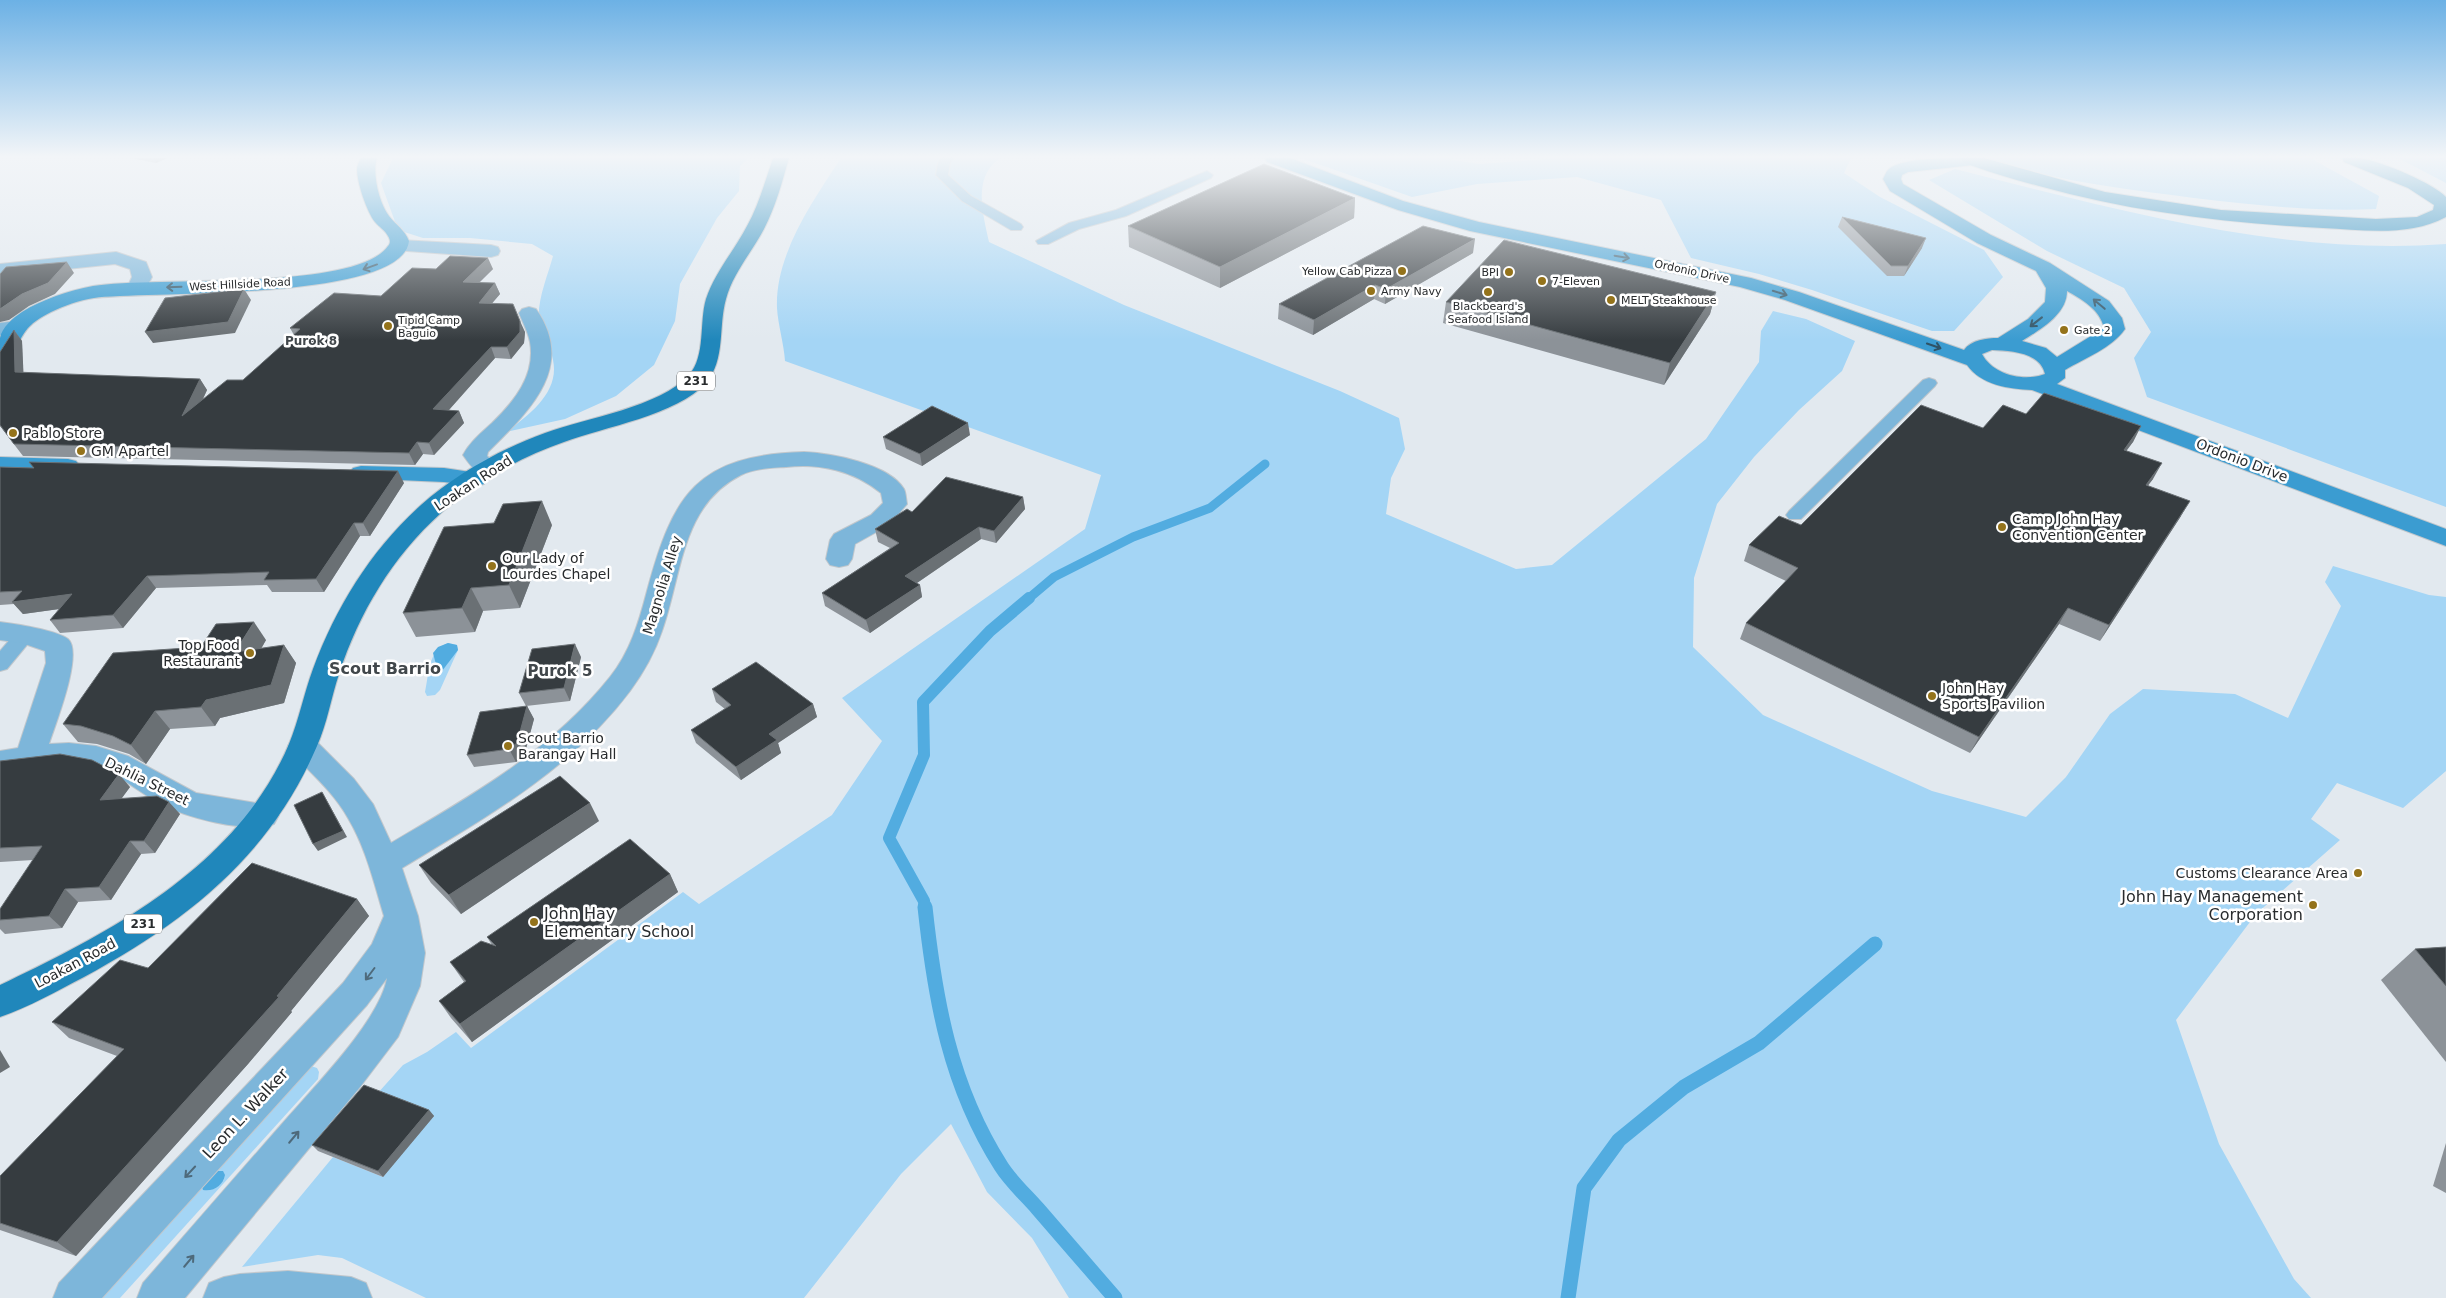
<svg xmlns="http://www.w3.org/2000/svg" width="2446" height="1298" font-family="'DejaVu Sans',sans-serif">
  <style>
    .green { fill: #a4d5f5 }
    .water { fill: #52ace0 }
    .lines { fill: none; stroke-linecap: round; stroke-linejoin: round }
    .stream-far2 { stroke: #52ace0; stroke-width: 9 }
    .stream-far1 { stroke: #52ace0; stroke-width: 12 }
    .stream { stroke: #52ace0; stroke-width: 15 }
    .lane-casing { stroke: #c1c7cc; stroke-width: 2 }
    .street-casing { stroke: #c1c7cc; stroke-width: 2 }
    .secondary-casing { stroke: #c1c7cc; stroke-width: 2 }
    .primary-casing { stroke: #c1c7cc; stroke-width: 2 }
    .lane { fill: #7db6da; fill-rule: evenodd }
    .street { fill: #7db6da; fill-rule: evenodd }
    .secondary { fill: #3b9cd1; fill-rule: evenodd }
    .primary { fill: #2087bb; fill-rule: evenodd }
    .wall { fill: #8c9298 }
    .shaded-wall { fill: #6a7074 }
    .building { fill: #363c40; stroke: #6a7074 }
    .oneway { stroke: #2f5366 }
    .oneway2 { stroke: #4e6a7b }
    .poi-dot { fill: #94731b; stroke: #fff; stroke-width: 2 }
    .labels { text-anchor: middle; stroke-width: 5; stroke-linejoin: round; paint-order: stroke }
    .far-poi-label { font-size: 11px; fill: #282b2d; stroke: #fff; text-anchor: start }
    .far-street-label { font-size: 11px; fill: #282b2d; stroke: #fff }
    .far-neighbourhood-label { font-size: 12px; font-weight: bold; fill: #41474b; stroke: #fff }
    .shield { fill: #fff; stroke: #686b6c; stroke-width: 1 }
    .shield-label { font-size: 12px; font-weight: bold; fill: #282b2d }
    .poi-label { font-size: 14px; fill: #282b2d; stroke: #fff; text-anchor: start }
    .street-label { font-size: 14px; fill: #282b2d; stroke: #fff }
    .neighbourhood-label { font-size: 15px; font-weight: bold; fill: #41474b; stroke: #fff }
    .quarter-label { font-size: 16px; font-weight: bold; fill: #41474b; stroke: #fff }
    .near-poi-label { font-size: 16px; fill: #282b2d; stroke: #fff; text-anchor: end }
    .near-street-label { font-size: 16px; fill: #282b2d; stroke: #fff }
  </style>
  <rect width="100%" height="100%" fill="#e2e9ef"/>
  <g class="green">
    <path d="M393 158H748L740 166 739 191 717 218 680 284 675 321 654 365 616 396 565 419 506 432C529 415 560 392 553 360 551 346 540 333 539 320 537 300 548 275 553 256L532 244 470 238H423L398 230 381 183Z"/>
    <path d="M841 158H1000C972 177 983 214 989 242L1124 305 1340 391 1399 418 1405 449 1391 478 1386 514 1516 569 1552 565 1706 439 1759 362 1761 331 1773 311 1806 319 1855 341 1842 371 1799 410 1754 457 1717 504 1694 578 1693 647 1763 715 1932 791 2026 817 2066 777 2110 714 2143 689 2235 694 2288 718 2341 606 2325 582 2333 566 2429 595 2446 597V771L2403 808 2337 783 2311 819 2340 840 2256 914 2176 1020 2219 1144 2294 1279 2311 1298H1069L1032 1238 987 1192 951 1124 901 1174 804 1298H426L342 1258 318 1255 242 1267 333 1157 383 1177 377 1094 403 1065 427 1052 456 1032 471 1048 683 892 699 904 832 815 882 741 842 698 1085 529 1101 475 785 361C784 344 778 325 777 308 775 254 813 201 841 158Z"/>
    <polygon points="1301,158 1441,158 1479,164 1564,158 1851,158 1844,173 1880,197 1984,250 2003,277 1954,331 1932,331 1812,290 1759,274 1691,258 1661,200 1577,177 1477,184 1412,197"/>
    <path d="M1986 158H2310L2379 196 2376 209C2315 212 2255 205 2194 198 2125 189 2052 181 1986 158Z"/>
    <polygon points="2398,158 2446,158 2446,183"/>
    <path d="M1955 169C2113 209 2281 256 2446 244V507L2147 397 2134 358 2151 332 2124 288 2047 251 1929 180Z"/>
    <path d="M448 643 457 645 458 650 440 690 435 695 427 696 425 692C429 674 428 650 448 643Z"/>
    <polygon points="311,1066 317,1068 319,1072 318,1079 120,1298 95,1298"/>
  </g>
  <g class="water">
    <polygon points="448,643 457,645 458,650 442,671 438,672 433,653 438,647"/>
    <path d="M216 1171H223L225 1175C223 1185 214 1192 203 1190L201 1184Z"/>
  </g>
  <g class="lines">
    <polyline class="stream-far2" points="1028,599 1054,577 1133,537 1210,508 1265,464"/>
    <polyline class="stream-far1" points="925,909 924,901 889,838 924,755 923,702 990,631 1029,598"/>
    <g class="stream">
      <path d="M925 907C935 1000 950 1086 1001 1166 1011 1182 1026 1195 1038 1209 1064 1239 1089 1268 1115 1298"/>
      <polyline points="1568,1298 1584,1188 1619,1140 1684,1087 1759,1043 1875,944"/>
    </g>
    <defs>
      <g id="lane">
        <polygon points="941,158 954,158 950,163 948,175 971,196 1021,224 1023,227 1021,230 1011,230 962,201 936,175 938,163"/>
        <polygon points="1207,171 1213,175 1211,178 1126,216 1079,229 1048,244 1038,244 1036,241 1069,223 1116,210"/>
        <polygon points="1929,378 1935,380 1937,383 1935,386 1801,519 1789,519 1786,515 1789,511 1923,380"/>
        <polygon points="26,627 33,629 36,634 7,669 0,671 0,651 19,629"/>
      </g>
      <g id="street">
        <polygon points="400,240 491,245 498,247 500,251 498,255 491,257 393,250 391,246 393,242"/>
        <polygon points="116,252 146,262 152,277 144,292 130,292 127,288 132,277 130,269 115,264 0,276 0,264"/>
        <path d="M529 307 536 309C577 368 528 412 488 452L487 456 501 470 497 475C480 479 472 468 463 455 470 442 481 433 492 423 514 402 536 375 530 342 528 332 523 323 519 313L522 309Z"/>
        <polygon points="16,321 23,323 26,327 23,331 0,335 0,323"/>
        <path d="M804 452C831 453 889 464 904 489 906 493 906 499 907 504L889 525 855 544 852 559 848 565 839 567 830 565 826 559 830 540 834 534 871 515 883 503 881 493C854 471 820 463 786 467 771 468 755 468 741 475 681 505 682 575 662 631 655 652 644 672 630 691 571 770 485 818 402 868L418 916 425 953 420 986 398 1037 360 1087 185 1298H137L143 1283C189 1230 235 1177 281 1125 311 1090 380 1021 387 978L367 1005 102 1298H53L59 1283 343 983 372 944 384 916C374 883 366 848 348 818 334 793 312 774 293 754L288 746 293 738 303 735 313 738 354 779 373 804 391 843C471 796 551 751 610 677 630 652 639 622 647 591 673 494 697 455 804 452Z"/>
        <path d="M0 622C16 624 56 630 68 639 84 653 55 725 49 744L69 743 96 746 128 756 196 793 274 806 279 815 274 824C244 833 186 818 159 803 138 792 119 773 95 768 64 760 31 768 0 773V751L18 748 46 663 45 651 22 643 0 640Z"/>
        <polygon points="288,1271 351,1277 366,1283 372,1298 203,1298 209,1283 224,1277 240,1274"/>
      </g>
      <g id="secondary">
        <path d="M361 158H377C372 173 379 203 389 216 396 225 405 230 409 241 403 302 143 291 94 298 79 300 64 306 51 312 19 328 25 337 7 362L0 364C0 356 0 346 0 338 2 327 13 318 22 312 43 299 68 291 93 286 152 276 356 292 388 246 391 243 390 239 388 236 385 230 379 227 375 222 367 212 357 183 357 169 357 166 359 161 361 158Z"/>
        <path d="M1265 158H1290L1403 201 1479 222 1751 278 1799 292 1964 350C1971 340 1987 338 1998 338L2028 319 2045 302 2046 288 2036 271 1977 243 1890 191 1883 179C1885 176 1886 171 1889 169 1903 156 1961 158 1981 158L1980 164 1974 165 1908 172 1902 175 1901 179 1903 184 1991 235 2050 263 2109 301 2122 318 2125 329C2112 348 2085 358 2065 370V378L2057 384 2446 529V546L2032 390C2009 389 1981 385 1967 365L1785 300 1740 287 1470 231 1398 210 1267 162ZM2067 291C2081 299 2100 309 2104 328L2057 357 2046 348 2022 341C2039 330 2067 315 2067 291ZM1992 350C2011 351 2040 352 2045 374 2024 382 1993 375 1982 354Z"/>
        <polygon points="0,457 68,459 76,461 80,466 76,471 68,473 0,471"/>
        <polygon points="361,466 444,468 484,474 488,479 484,484 476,486 444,482 353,478 349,473 353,468"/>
      </g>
      <g id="primary">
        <path d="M773 158H789C782 182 776 206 764 229 752 252 733 273 726 299 718 327 726 359 706 383 677 415 604 427 564 442 520 457 475 483 441 513 392 557 359 613 339 674 331 698 327 724 317 746 270 856 187 921 84 977 57 991 29 1007 0 1017V985C113 931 237 866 289 744 299 720 304 693 313 669 336 607 371 550 421 505 456 474 501 449 545 433 586 418 660 407 689 375 706 356 699 322 706 299 715 272 734 251 747 226 759 205 765 181 773 158Z"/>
        <path d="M1961 158H1984L2105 192 2221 210 2376 219 2417 217 2433 210 2434 205 2408 188 2344 162 2342 158C2349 158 2358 157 2365 159 2384 163 2433 183 2446 197V217C2409 237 2363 230 2323 228 2227 223 2132 212 2039 186 2013 179 1987 172 1963 162Z"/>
      </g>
    </defs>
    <use href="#lane" class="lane-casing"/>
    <use href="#street" class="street-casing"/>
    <use href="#secondary" class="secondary-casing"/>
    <use href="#primary" class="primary-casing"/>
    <use href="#lane" class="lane"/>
    <use href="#street" class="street"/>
    <use href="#secondary" class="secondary"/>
    <use href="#primary" class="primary"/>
  </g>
  <g class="wall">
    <polygon points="130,158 167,158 156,163"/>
    <polygon points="1355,198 1354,218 1220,288 1129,247 1128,226"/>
    <polygon points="1842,217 1922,248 1904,276 1887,276 1838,227"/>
    <polygon points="1473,253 1385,304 1374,299 1313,335 1278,319 1279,304"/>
    <polygon points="436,269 493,269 479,283 495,283 500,294 492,303 525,332 524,343 511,359 495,358 449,410 459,411 464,423 434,455 423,454 415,465 23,456 0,426 0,352 14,330 22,341 23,373 200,379 207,390 203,399 243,380 294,335 290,328 381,296"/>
    <polygon points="1716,292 1710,314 1664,385 1443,323 1446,302"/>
    <polygon points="2026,414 2141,426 2133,442 2126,450 2153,479 2148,485 2181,516 2100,641 2059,624 1970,753 1740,639 1746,623 1786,581 1744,561 1749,545 1801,525 1983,428"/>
    <polygon points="970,435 922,466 886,449 883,437"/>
    <polygon points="0,467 404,483 370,536 360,536 324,592 272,592 267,585 156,588 123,628 60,633 50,620 59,609 23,614 14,604 0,605"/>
    <polygon points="1023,497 1025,509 996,543 981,539 917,583 920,585 922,597 870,633 825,606 822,593 890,548 878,542 875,529 912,512"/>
    <polygon points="552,525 520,608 483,611 475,632 416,637 403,613"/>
    <polygon points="266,640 261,649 284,645 296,663 284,703 220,718 215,726 170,729 146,764 129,754 97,744 78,742 63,724 201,647"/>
    <polygon points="581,657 570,701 526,706 519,693"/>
    <polygon points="712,689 813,704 817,717 778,743 781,753 741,780 696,743 691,730 725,709 716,702"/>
    <polygon points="527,706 534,719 524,756 516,762 474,767 467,755"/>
    <polygon points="0,761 130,787 121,799 180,814 155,853 141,854 111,900 78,902 62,928 5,934 0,929 0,909 33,860 0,862"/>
    <polygon points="599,821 461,914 431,883 419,865"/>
    <polygon points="670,874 678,892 472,1042 451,1018 439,1001 464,982 450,962 492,945 487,937"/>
    <polygon points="357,899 369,916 291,1011 292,1012 248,1064 76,1256 0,1230 0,1176 117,1056 69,1038 52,1022 148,968"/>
    <polygon points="2446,947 2446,1062 2381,980 2415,949"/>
    <polygon points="429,1110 434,1116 383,1177 318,1151 312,1145"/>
    <polygon points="2446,1143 2446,1193 2433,1186"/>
  </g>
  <g class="shaded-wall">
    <polygon points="154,158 167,158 156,163"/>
    <polygon points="1355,198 1354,218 1220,288 1220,267"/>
    <polygon points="1926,238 1922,248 1904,276 1908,266"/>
    <polygon points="1475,239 1473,253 1385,304 1386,289"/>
    <polygon points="488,258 493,269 467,294 463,282"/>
    <polygon points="67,262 74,273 55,294 29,306 9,320 0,322 0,309"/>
    <polygon points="495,283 500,294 483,314 479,303"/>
    <polygon points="1375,285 1374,299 1313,335 1314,320"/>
    <polygon points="244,289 251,300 235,333 153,343 145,332"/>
    <polygon points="1716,292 1710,314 1664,385 1670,363"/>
    <polygon points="520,321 525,332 524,343 511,359 507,347"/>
    <polygon points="14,330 22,341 24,384 15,372"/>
    <polygon points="491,347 495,358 439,421 433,409"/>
    <polygon points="200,379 207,390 189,428 182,416"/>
    <polygon points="459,411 464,423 434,455 429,443"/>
    <polygon points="968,423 970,435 922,466 920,454"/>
    <polygon points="2141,426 2133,442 2116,465 2124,450"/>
    <polygon points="417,442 423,454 415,465 409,453"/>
    <polygon points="2162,463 2153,479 2137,500 2146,485"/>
    <polygon points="398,471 404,483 370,536 363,523"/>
    <polygon points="1023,497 1025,509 996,543 994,531"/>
    <polygon points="542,501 552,525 520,608 509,585"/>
    <polygon points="2190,501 2181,516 2100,641 2109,625"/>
    <polygon points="354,523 360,536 324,592 316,579"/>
    <polygon points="979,527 981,539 908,589 905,576"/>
    <polygon points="147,576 156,588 123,628 113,615"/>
    <polygon points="920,585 922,597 870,633 866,620"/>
    <polygon points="471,588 483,611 475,632 462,608"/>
    <polygon points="72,594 81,606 23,614 12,602"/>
    <polygon points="2068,608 2059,624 1970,753 1979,737"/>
    <polygon points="254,622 266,640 248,671 235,652"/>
    <polygon points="575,644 581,657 570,701 564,688"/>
    <polygon points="284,645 296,663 284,703 220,718 215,726 201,707 206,700"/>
    <polygon points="813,704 817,717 778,743 781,753 741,780 736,767 769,734"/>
    <polygon points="527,706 534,719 524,756 516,762 509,749"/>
    <polygon points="155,711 170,729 146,764 131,745"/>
    <polygon points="119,774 130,787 111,813 100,800"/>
    <polygon points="322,792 326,799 347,837 318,851 313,844"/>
    <polygon points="169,802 180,814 155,853 144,841"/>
    <polygon points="590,803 599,821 461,914 449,895"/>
    <polygon points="130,841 141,854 111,900 99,887"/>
    <polygon points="670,874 678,892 472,1042 460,1024"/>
    <polygon points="65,889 78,902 62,928 49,916"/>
    <polygon points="357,899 369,916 291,1011 292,1012 248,1064 76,1256 57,1242 277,996"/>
    <polygon points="0,1050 10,1067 0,1073"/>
    <polygon points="429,1110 434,1116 383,1177 378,1171"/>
  </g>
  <g class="building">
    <polygon points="1264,164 1355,198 1220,267 1128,226"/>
    <polygon points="1842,217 1926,238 1908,266 1891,266"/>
    <polygon points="1423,226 1475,239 1386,289 1375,285 1314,320 1279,304"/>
    <polygon points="1504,240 1716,292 1670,363 1446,302"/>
    <polygon points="450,256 488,258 463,282 495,283 479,303 513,304 520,321 520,332 507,347 491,347 433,409 459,411 429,443 417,442 409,453 14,444 0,425 0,352 14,330 15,372 200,379 182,416 227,380 243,380 300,329 290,328 334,293 381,296 412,268 436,269"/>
    <polygon points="67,262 48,283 22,294 0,309 0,274 6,267"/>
    <polygon points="244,289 228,322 145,332 165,298"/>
    <polygon points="2044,393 2141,426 2124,450 2162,463 2146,485 2190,501 2109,625 2068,608 1979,737 1746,623 1798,568 1749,545 1779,516 1801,525 1921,405 1983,428 2003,405 2026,414"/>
    <polygon points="932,406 968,423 920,454 883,437"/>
    <polygon points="29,462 398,471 363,523 354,523 316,579 264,580 269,572 147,576 113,615 50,620 72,594 12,602 22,591 0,592 0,467 34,468"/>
    <polygon points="946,477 1023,497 994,531 979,527 905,576 920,585 866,620 822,593 899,543 875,529 907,509 912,512"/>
    <polygon points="542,501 509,585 471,588 462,608 403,613 444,527 494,523 503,504"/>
    <polygon points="254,622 235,652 284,645 271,685 206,700 201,707 155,711 131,745 113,736 81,726 63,724 113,653 201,647 216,624"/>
    <polygon points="575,644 564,688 519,693 532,649"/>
    <polygon points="756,662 813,704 769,734 777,740 736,767 691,730 731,705 712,689"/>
    <polygon points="527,706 517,743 509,749 467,755 480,712"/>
    <polygon points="60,754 92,760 119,774 100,800 157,796 169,802 144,841 130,841 99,887 65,889 49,916 0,920 0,909 42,846 0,848 0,761"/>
    <polygon points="560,776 590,803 449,895 419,865"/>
    <polygon points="322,792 343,831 313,844 294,805"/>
    <polygon points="630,839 670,874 460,1024 439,1001 466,981 450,962 481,941 496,946 487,937"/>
    <polygon points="252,863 357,899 277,996 279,997 233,1048 57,1242 0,1223 0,1176 124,1049 52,1022 120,960 148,968"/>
    <polygon points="2446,947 2446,986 2415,949"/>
    <polygon points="364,1085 429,1110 378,1171 312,1145"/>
  </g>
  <defs><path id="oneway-shaft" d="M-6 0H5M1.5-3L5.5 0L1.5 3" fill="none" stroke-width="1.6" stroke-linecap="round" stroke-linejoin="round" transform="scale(1.25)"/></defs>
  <g class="oneway">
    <use href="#oneway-shaft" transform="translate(1622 257) rotate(10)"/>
    <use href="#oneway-shaft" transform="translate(370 267) rotate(160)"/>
    <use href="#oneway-shaft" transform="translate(174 287) rotate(178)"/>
    <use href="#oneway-shaft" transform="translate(1780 293) rotate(17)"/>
    <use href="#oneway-shaft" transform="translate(2099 304) rotate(-140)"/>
    <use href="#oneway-shaft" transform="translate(2036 322) rotate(142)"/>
    <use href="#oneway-shaft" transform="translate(1934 346) rotate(19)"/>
  </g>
  <g class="oneway2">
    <use href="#oneway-shaft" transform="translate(370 974) rotate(127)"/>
    <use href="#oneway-shaft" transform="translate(294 1137) rotate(-50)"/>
    <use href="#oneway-shaft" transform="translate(190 1172) rotate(133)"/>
    <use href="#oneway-shaft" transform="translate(189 1261) rotate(-50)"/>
  </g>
  <linearGradient id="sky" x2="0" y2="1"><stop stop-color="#6cb1e5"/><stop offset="0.46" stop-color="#f2f5f8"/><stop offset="1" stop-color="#f2f5f8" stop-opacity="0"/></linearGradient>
  <rect width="2446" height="340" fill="url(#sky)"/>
  <g class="poi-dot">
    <circle cx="1402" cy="271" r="5"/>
    <circle cx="1509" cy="272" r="5"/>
    <circle cx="1542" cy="281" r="5"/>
    <circle cx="1371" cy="291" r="5"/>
    <circle cx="1488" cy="292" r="5"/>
    <circle cx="1611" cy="300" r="5"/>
    <circle cx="388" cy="326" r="5"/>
    <circle cx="2064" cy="330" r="5"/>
    <circle cx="13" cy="433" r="5"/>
    <circle cx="81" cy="451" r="5"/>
    <circle cx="2002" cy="527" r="5"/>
    <circle cx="492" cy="566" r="5"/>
    <circle cx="250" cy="653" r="5"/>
    <circle cx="1932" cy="696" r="5"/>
    <circle cx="508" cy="746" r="5"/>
    <circle cx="2358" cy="873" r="5"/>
    <circle cx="2313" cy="905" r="5"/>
    <circle cx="534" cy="922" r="5"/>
  </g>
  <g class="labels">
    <g class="far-poi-label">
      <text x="1392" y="275" text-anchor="end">Yellow Cab Pizza</text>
      <text x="1499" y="276" text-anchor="end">BPI</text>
      <text x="1552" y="285">7-Eleven</text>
      <text x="1381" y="295">Army Navy</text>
      <text x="1621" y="304">MELT Steakhouse</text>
      <text x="1488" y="310" text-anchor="middle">Blackbeard's<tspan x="1488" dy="13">Seafood Island</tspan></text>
      <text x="398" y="324">Tipid Camp<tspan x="398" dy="13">Baguio</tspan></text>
      <text x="2074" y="334">Gate 2</text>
    </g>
    <g class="far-street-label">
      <text transform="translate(1692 271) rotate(12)" y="4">Ordonio Drive</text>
      <text transform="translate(240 284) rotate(-3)" y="4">West Hillside Road</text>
    </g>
    <g class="far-neighbourhood-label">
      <text x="311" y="345">Purok 8</text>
    </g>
    <g class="shield">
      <rect x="677" y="371.5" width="38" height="19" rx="4"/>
      <rect x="124" y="914.5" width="38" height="19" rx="4"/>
    </g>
    <g class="shield-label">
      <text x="696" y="385">231</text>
      <text x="143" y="928">231</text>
    </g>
    <g class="poi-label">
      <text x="23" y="438">Pablo Store</text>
      <text x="91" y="456">GM Apartel</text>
      <text x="2012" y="524">Camp John Hay<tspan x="2012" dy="16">Convention Center</tspan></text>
      <text x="502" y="563">Our Lady of<tspan x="502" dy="16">Lourdes Chapel</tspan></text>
      <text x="240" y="650" text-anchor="end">Top Food<tspan x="240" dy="16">Restaurant</tspan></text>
      <text x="1942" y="693">John Hay<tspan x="1942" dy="16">Sports Pavilion</tspan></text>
      <text x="518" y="743">Scout Barrio<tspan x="518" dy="16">Barangay Hall</tspan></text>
      <text x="2348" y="878" text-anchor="end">Customs Clearance Area</text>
    </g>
    <g class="street-label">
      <text transform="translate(2242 460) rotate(21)" y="5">Ordonio Drive</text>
      <text transform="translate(473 483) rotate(-33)" y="5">Loakan Road</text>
      <text transform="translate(662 585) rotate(-73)" y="5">Magnolia Alley</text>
      <text transform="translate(147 781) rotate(26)" y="5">Dahlia Street</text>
      <text transform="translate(75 963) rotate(-28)" y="5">Loakan Road</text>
    </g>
    <g class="neighbourhood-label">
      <text x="560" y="676">Purok 5</text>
    </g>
    <g class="quarter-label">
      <text x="385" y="674">Scout Barrio</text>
    </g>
    <g class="near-poi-label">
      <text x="2303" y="902">John Hay Management<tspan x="2303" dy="18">Corporation</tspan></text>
      <text x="544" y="919" text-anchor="start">John Hay<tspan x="544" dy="18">Elementary School</tspan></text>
    </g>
    <g class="near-street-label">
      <text transform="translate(245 1113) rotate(-47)" y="6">Leon L. Walker</text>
    </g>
  </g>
</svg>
